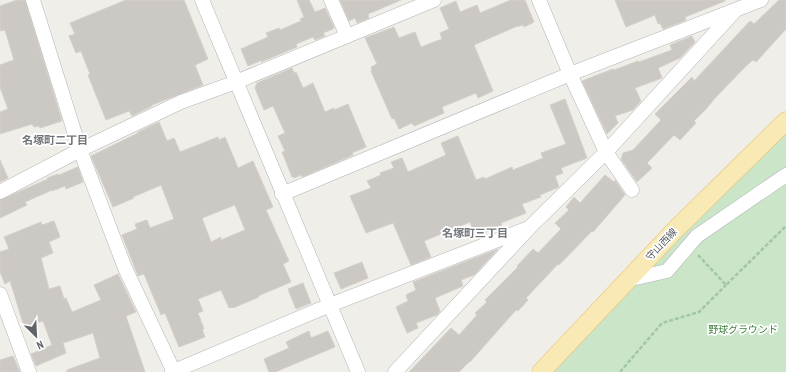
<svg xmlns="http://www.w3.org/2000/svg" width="786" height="372" font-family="'PT Sans Narrow','Noto Sans JP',sans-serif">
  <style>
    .green { fill: #cae5c8 }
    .building { fill: #ccc9c5; stroke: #d5d0c7; fill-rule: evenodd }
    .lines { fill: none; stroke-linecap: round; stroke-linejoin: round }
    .minor-casing { stroke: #b3b5b9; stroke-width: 15 }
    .major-casing { stroke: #e6bc6c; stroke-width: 19 }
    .path { stroke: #a1c6a9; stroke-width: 2.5; stroke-dasharray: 4 2; stroke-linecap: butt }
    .minor { stroke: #fff; stroke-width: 14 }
    .major { stroke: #f8e9b5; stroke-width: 18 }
    .labels { text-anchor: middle; stroke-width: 3.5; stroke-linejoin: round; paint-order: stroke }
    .street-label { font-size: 10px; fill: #606367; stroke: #fff }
    .park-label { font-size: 10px; fill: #3e813d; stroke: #fff }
    .neighbourhood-label { font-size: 11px; font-weight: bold; fill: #717579; stroke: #fff }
  </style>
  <rect width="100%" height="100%" fill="#f0eee9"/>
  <polygon class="green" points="786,121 786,372 542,372"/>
  <g class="building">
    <polygon points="17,0 25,0 62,121 40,128 39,126 34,127 32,124 0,134 0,112 8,109 0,87 0,65 14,60 5,30 0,31 0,6"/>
    <polygon points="126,0 184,0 208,59 195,65 203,85 152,105 152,106 132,116 129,111 106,120 88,75 90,74 81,51 76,53 69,36 75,34 70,23"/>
    <polygon points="297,0 309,0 315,12 325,8 334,27 333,29 323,33 325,36 315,40 313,37 296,44 297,47 261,62 262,60 248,66 241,49 268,37 266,33 279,28 280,30 301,21 300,19 304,17"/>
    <polygon points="340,0 401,0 368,14 369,18 357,23 355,18 349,21"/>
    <polygon points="511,0 525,0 534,22 524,27 523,25 515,27 474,45 493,91 478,98 476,93 442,107 444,113 428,120 414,126 412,123 399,129 394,118 392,119 371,71 372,70 371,67 377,64 365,38 394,27 399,38 415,32 421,47 442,39 440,33 449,29 440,8 456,1 460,12 477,5 480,13"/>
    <polygon points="615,0 725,0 725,1 685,17 686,20 663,29 660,23 658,24 655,15 626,27"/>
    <polygon points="779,0 786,0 786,29 756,62 753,60 746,66 716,97 706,109 694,121 696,123 680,140 674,135 647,163 652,168 637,182 621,159 623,153 633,150 661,120 655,114 692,77 694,81 750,21 754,24"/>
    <polygon points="692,36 695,42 680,58 658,68 662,78 635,88 641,101 633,110 615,116 618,123 607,134 582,81 613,69 614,70 638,61 639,62 672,50 670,45"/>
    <polygon points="292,68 294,73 296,72 303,88 313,83 325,112 334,108 334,110 348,104 366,147 352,153 353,155 302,177 301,175 294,178 294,177 292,177 282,152 285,151 278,136 285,133 273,106 264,110 255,88 257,83"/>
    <polygon points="565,99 587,158 561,168 563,173 555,176 559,187 540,195 541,197 522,204 526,213 501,223 502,225 484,233 486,235 477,239 470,222 424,241 431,257 411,265 393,223 366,233 350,196 371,188 367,181 381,175 380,173 394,168 391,162 402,158 408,172 446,155 441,143 458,136 476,180 484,177 485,179 512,167 513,170 543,158 541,153 566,144 550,105"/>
    <path d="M159 122 167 141 174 138 180 152 218 137 219 140 225 137 238 168 253 161 273 207 266 210 289 261 283 264 291 282 258 296 259 297 233 308 232 307 229 308 221 290 198 299 203 311 198 313 204 329H202L205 337 179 347 165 313 161 315 144 274 138 276 122 235 137 229 135 224 147 220 150 228 174 219 161 185 133 197 134 198 113 207 91 156 138 133V132ZM235 205 245 230 221 240V237L211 242 202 218Z"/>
    <polygon points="0,160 8,178 0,182"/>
    <polygon points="78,167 83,182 66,189 65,186 52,191 52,190 25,202 27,205 0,218 0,200 48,179 47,178 58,174 59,175"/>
    <polygon points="605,175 614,182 615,180 625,195 593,232 592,231 559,265 558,264 526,298 528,300 518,311 516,310 470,362 470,361 459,372 409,372 451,328 459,335 477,315 475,313 487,302 485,300 518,267 517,266 533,249 538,253 561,229 555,223 569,210 566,207 574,197 580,203"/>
    <polygon points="54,221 60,237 49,242 53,253 41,258 49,289 60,286 64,299 66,298 72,312 101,300 94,285 118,274 136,312 126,316 145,372 67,372 67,370 100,358 93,333 63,343 66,353 36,366 31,354 52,345 43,321 24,326 10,281 5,284 0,272 0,252 9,249 4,237 41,222 42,225"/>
    <polygon points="498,249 474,275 461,280 463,286 435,298 440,311 437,315 416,323 418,328 407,333 396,307 408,301 406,295 416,290 413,282"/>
    <polygon points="362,262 368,278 341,289 334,273"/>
    <polygon points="303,283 311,303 296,309 288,289"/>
    <polygon points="309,331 311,338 328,331 335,347 275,372 269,372 264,359 289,348 286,342"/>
    <polygon points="13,356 20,372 0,372 0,360"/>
  </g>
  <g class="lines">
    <defs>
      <g id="minor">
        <polyline points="33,0 80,150 125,268 174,372"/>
        <polyline points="202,0 358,372"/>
        <polyline points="331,0 347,36"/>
        <polyline points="539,0 570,74 606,152 632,190"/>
        <polyline points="0,192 80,150 181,102 236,82 434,0"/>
        <polyline points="282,194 570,74 761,0"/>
        <polyline points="627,280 667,271 697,236 786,175"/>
        <polyline points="0,294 29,372"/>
        <polyline points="172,372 330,305 526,229"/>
        <polyline points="395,372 530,227 606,152 734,12"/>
      </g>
      <polyline id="major" points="541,372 675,230 786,121"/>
    </defs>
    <use href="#minor" class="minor-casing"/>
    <use href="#major" class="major-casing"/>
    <g class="path">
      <polyline points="698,255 726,285 786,226"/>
      <polyline points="620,372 662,323 699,312 726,285"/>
    </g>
    <use href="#minor" class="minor"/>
    <use href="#major" class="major"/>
  </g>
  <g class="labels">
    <g class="street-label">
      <text transform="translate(661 244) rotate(-47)" y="4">守山西線</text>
    </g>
    <g class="park-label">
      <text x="743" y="333">野球グラウンド</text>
    </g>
    <g class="neighbourhood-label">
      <text x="55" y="144">名塚町二丁目</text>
      <text x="475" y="237">名塚町三丁目</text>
    </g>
  </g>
  <g transform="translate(36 336) rotate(156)" stroke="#ffffff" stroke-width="3" paint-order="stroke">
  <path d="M0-3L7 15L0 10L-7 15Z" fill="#606367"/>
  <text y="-6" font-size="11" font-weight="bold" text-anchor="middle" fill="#606367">N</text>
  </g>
</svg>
